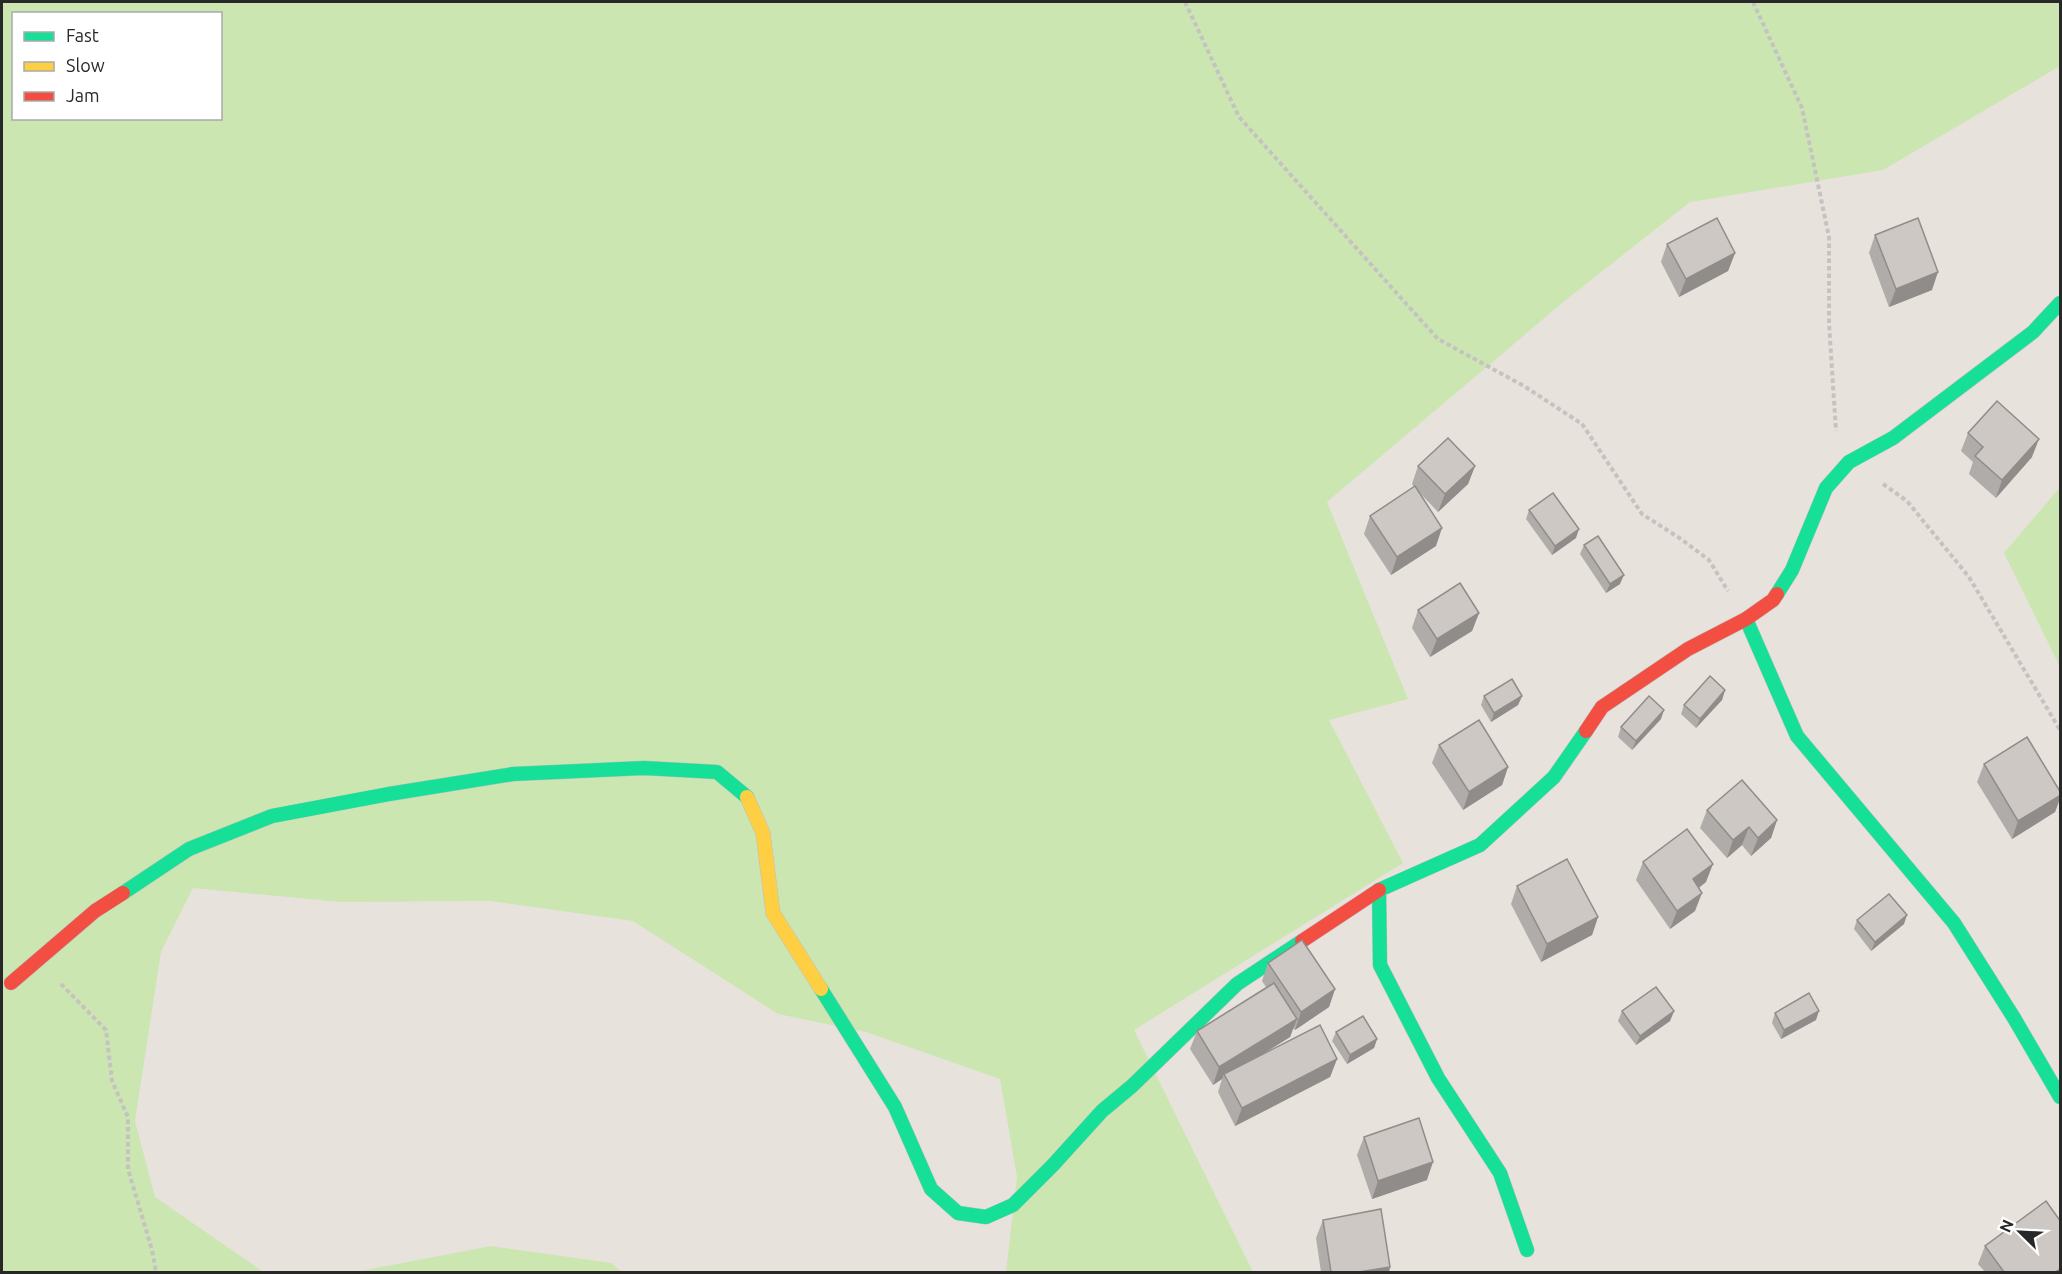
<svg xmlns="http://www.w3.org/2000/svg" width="2062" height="1274" font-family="Ubuntu,sans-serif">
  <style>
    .green { fill: #cce6b2; fill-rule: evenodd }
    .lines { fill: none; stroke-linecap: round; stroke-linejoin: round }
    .fast-casing { stroke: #c0bfbf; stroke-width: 15 }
    .slow-casing { stroke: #c0bfbf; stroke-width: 15 }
    .jam-casing { stroke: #c0bfbf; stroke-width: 15 }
    .path { stroke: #c4c3c2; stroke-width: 4; stroke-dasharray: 4.5 3; stroke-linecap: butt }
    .fast { stroke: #16e098; stroke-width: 14 }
    .slow { stroke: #ffcf43; stroke-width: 14 }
    .jam { stroke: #f24e42; stroke-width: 14 }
    .wall { fill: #b0aca9 }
    .shaded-wall { fill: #908c89 }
    .building { fill: #cdc8c4; stroke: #908c89; stroke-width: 1.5 }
  </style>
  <rect width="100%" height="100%" fill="#e8e2dd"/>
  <g class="green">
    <path d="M2 2H2060V66L1883 170 1690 202 1567 299 1327 502 1408 699 1329 720 1403 863 1134 1030 1253 1272H1006L1017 1177 1000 1079 866 1032 778 1014 633 921 490 901 340 902 193 888 161 952 135 1121 155 1197 262 1271 295 1272H2ZM14 14H220V118H14Z"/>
    <polygon points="2060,487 2060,667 2004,553"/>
    <polygon points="491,1246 612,1263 621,1272 355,1272"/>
  </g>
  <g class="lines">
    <defs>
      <g id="fast">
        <polyline points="1777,594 1792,570 1826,488 1849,462 1893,438 2033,332 2060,303"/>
        <polyline points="1746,619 1797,736 1954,923 2014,1018 2060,1097"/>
        <polyline points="123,893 189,849 272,816 389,794 513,774 644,768 717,772 747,797"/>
        <polyline points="821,989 895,1107 931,1189 958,1213 986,1217 1013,1205 1053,1165 1102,1111 1132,1086 1237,984 1302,941"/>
        <polyline points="1527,1250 1500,1173 1438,1078 1380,965 1379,890 1480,845 1554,777 1586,731"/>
      </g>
      <polyline id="slow" points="747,797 763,833 773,913 821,989"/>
      <g id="jam">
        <polyline points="1586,731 1602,707 1688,649 1746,619 1773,600 1777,594"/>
        <polyline points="1302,941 1379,890"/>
        <polyline points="11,983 95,911 123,893"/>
      </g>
    </defs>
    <use href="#fast" class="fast-casing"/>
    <use href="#slow" class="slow-casing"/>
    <use href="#jam" class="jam-casing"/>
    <g class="path">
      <polyline points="1185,2 1239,117 1410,308 1438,339 1524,386 1582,424 1642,514 1681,539 1709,560 1728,591"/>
      <polyline points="1753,2 1802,108 1829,237 1829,323 1836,431"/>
      <polyline points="1883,484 1907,501 1969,577 2060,730"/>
      <polyline points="61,984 106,1030 112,1081 128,1117 128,1169 152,1250 156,1272"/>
    </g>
    <use href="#fast" class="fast"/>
    <use href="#slow" class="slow"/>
    <use href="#jam" class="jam"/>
  </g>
  <g class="wall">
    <polygon points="1875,235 1932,290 1889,307 1869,253"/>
    <polygon points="1667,244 1735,253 1728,271 1679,297 1661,262"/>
    <polygon points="1968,433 2032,457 1996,498 1969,474 1973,462 1961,451"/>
    <polygon points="1418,466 1475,466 1468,484 1438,512 1418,491 1436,546 1391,575 1364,534 1370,516 1414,487 1412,484"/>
    <polygon points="1529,510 1576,538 1552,555 1526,519"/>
    <polygon points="1584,545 1620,584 1606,593 1580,554"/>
    <polygon points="1418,610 1479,613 1472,631 1430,657 1412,628"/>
    <polygon points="1725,690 1722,700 1696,728 1681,714 1684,705"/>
    <polygon points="1484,696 1522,696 1518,705 1491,722 1481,705"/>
    <polygon points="1661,719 1632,750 1618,737 1621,727"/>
    <polygon points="1439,745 1508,767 1502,785 1463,810 1432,763"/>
    <polygon points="1984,764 2061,793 2061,797 2055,812 2012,839 1977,782"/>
    <polygon points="1707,810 1777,820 1771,838 1751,856 1742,845 1727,858 1700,828"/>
    <polygon points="1643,862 1706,882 1699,888 1695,911 1670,929 1636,880"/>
    <polygon points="1517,886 1598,917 1592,935 1541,962 1511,904"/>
    <polygon points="1857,920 1904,924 1871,951 1854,929"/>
    <polygon points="1268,963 1335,989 1329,1007 1295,1030 1293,1028 1290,1037 1261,1055 1337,1059 1330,1077 1235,1126 1218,1092 1222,1079 1213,1085 1190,1049 1197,1031 1266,987 1262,981"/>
    <polygon points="1622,1011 1674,1011 1670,1021 1636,1045 1618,1021"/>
    <polygon points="1775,1013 1816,1020 1781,1039 1772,1023"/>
    <polygon points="1336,1032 1377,1039 1374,1048 1347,1064 1332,1041"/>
    <polygon points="1364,1137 1427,1180 1372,1199 1357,1155"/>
    <polygon points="1323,1220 1390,1267 1389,1272 1321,1272 1316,1238"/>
    <polygon points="1985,1246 2061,1272 1985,1272 1978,1264"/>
  </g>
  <g class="shaded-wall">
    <polygon points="1735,253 1728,271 1679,297 1686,279"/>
    <polygon points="1938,272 1932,290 1889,307 1896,289"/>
    <polygon points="2039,439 2032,457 1996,498 2002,480"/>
    <polygon points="1475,466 1468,484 1438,512 1445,494"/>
    <polygon points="1442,528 1436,546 1391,575 1397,557"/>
    <polygon points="1579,529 1576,538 1552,555 1555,546"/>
    <polygon points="1624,575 1620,584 1606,593 1610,584"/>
    <polygon points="1479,613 1472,631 1430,657 1437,639"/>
    <polygon points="1725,690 1722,700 1696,728 1700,719"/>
    <polygon points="1522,696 1518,705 1491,722 1494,713"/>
    <polygon points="1664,710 1661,719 1632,750 1636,741"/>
    <polygon points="1508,767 1502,785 1463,810 1469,792"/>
    <polygon points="2061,795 2055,812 2012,839 2018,821"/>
    <polygon points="1777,820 1771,838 1751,856 1758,838"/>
    <polygon points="1749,827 1742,845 1727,858 1733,840"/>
    <polygon points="1713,864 1706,882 1686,897 1693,879"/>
    <polygon points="1702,893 1695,911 1670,929 1677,911"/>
    <polygon points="1907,915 1904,924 1871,951 1875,942"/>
    <polygon points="1598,917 1592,935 1541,962 1547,944"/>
    <polygon points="1335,989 1329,1007 1295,1030 1301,1012"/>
    <polygon points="1674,1011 1670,1021 1636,1045 1640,1036"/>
    <polygon points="1819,1011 1816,1020 1781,1039 1784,1030"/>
    <polygon points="1297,1019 1290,1037 1226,1077 1224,1074 1222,1079 1213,1085 1219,1067"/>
    <polygon points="1377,1039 1374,1048 1347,1064 1350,1055"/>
    <polygon points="1337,1059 1330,1077 1235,1126 1242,1108"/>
    <polygon points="1433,1162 1427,1180 1372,1199 1378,1181"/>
    <polygon points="1390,1267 1389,1272 1359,1272"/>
  </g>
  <g class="building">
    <polygon points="1717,218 1735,253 1686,279 1667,244"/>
    <polygon points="1918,218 1938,272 1896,289 1875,235"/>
    <polygon points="1997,401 2039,439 2002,480 1975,456 1983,447 1968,433"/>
    <polygon points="1448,438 1475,466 1445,494 1418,466"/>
    <polygon points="1415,486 1442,528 1397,557 1370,516"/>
    <polygon points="1553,493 1579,529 1555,546 1529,510"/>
    <polygon points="1598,536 1624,575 1610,584 1584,545"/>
    <polygon points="1460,583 1479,613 1437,639 1418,610"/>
    <polygon points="1710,676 1725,690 1700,719 1684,705"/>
    <polygon points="1512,679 1522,696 1494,713 1484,696"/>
    <polygon points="1649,696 1664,710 1636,741 1621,727"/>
    <polygon points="1479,720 1508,767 1469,792 1439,745"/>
    <polygon points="2027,737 2061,793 2061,795 2018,821 1984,764"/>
    <polygon points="1742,780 1777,820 1758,838 1749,827 1733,840 1707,810"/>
    <polygon points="1687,829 1713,864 1693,879 1702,893 1677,911 1643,862"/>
    <polygon points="1567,859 1598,917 1547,944 1517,886"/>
    <polygon points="1889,894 1907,915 1875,942 1857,920"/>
    <polygon points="1302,940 1335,989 1301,1012 1268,963"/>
    <polygon points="1274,983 1297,1019 1219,1067 1197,1031"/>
    <polygon points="1656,987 1674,1011 1640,1036 1622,1011"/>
    <polygon points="1809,993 1819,1011 1784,1030 1775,1013"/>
    <polygon points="1363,1016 1377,1039 1350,1055 1336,1032"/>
    <polygon points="1320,1025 1337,1059 1242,1108 1224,1074"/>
    <polygon points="1419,1118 1433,1162 1378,1181 1364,1137"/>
    <polygon points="2046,1201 2061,1222 2061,1269 2055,1272 2004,1272 1985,1246"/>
    <polygon points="1381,1209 1390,1267 1359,1272 1331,1272 1323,1220"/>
  </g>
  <rect width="2062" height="1274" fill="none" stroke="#282828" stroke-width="6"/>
  <rect x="12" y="12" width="210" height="108" fill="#ffffff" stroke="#a9a9a9" stroke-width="1.5"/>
  <rect x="24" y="32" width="30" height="9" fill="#16e098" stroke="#a9a9a9" stroke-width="1.5"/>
  <text x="66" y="42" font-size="18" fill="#282828">Fast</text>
  <rect x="24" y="62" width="30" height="9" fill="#ffcf43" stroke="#a9a9a9" stroke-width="1.5"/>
  <text x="66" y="72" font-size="18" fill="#282828">Slow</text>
  <rect x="24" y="92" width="30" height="9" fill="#f24e42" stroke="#a9a9a9" stroke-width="1.5"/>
  <text x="66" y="102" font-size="18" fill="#282828">Jam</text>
  <g transform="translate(2020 1232) rotate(294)" stroke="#ffffff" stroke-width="4.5" paint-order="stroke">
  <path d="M0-4.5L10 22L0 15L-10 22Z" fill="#282828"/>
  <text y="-9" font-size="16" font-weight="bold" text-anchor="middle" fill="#282828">N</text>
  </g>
</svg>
